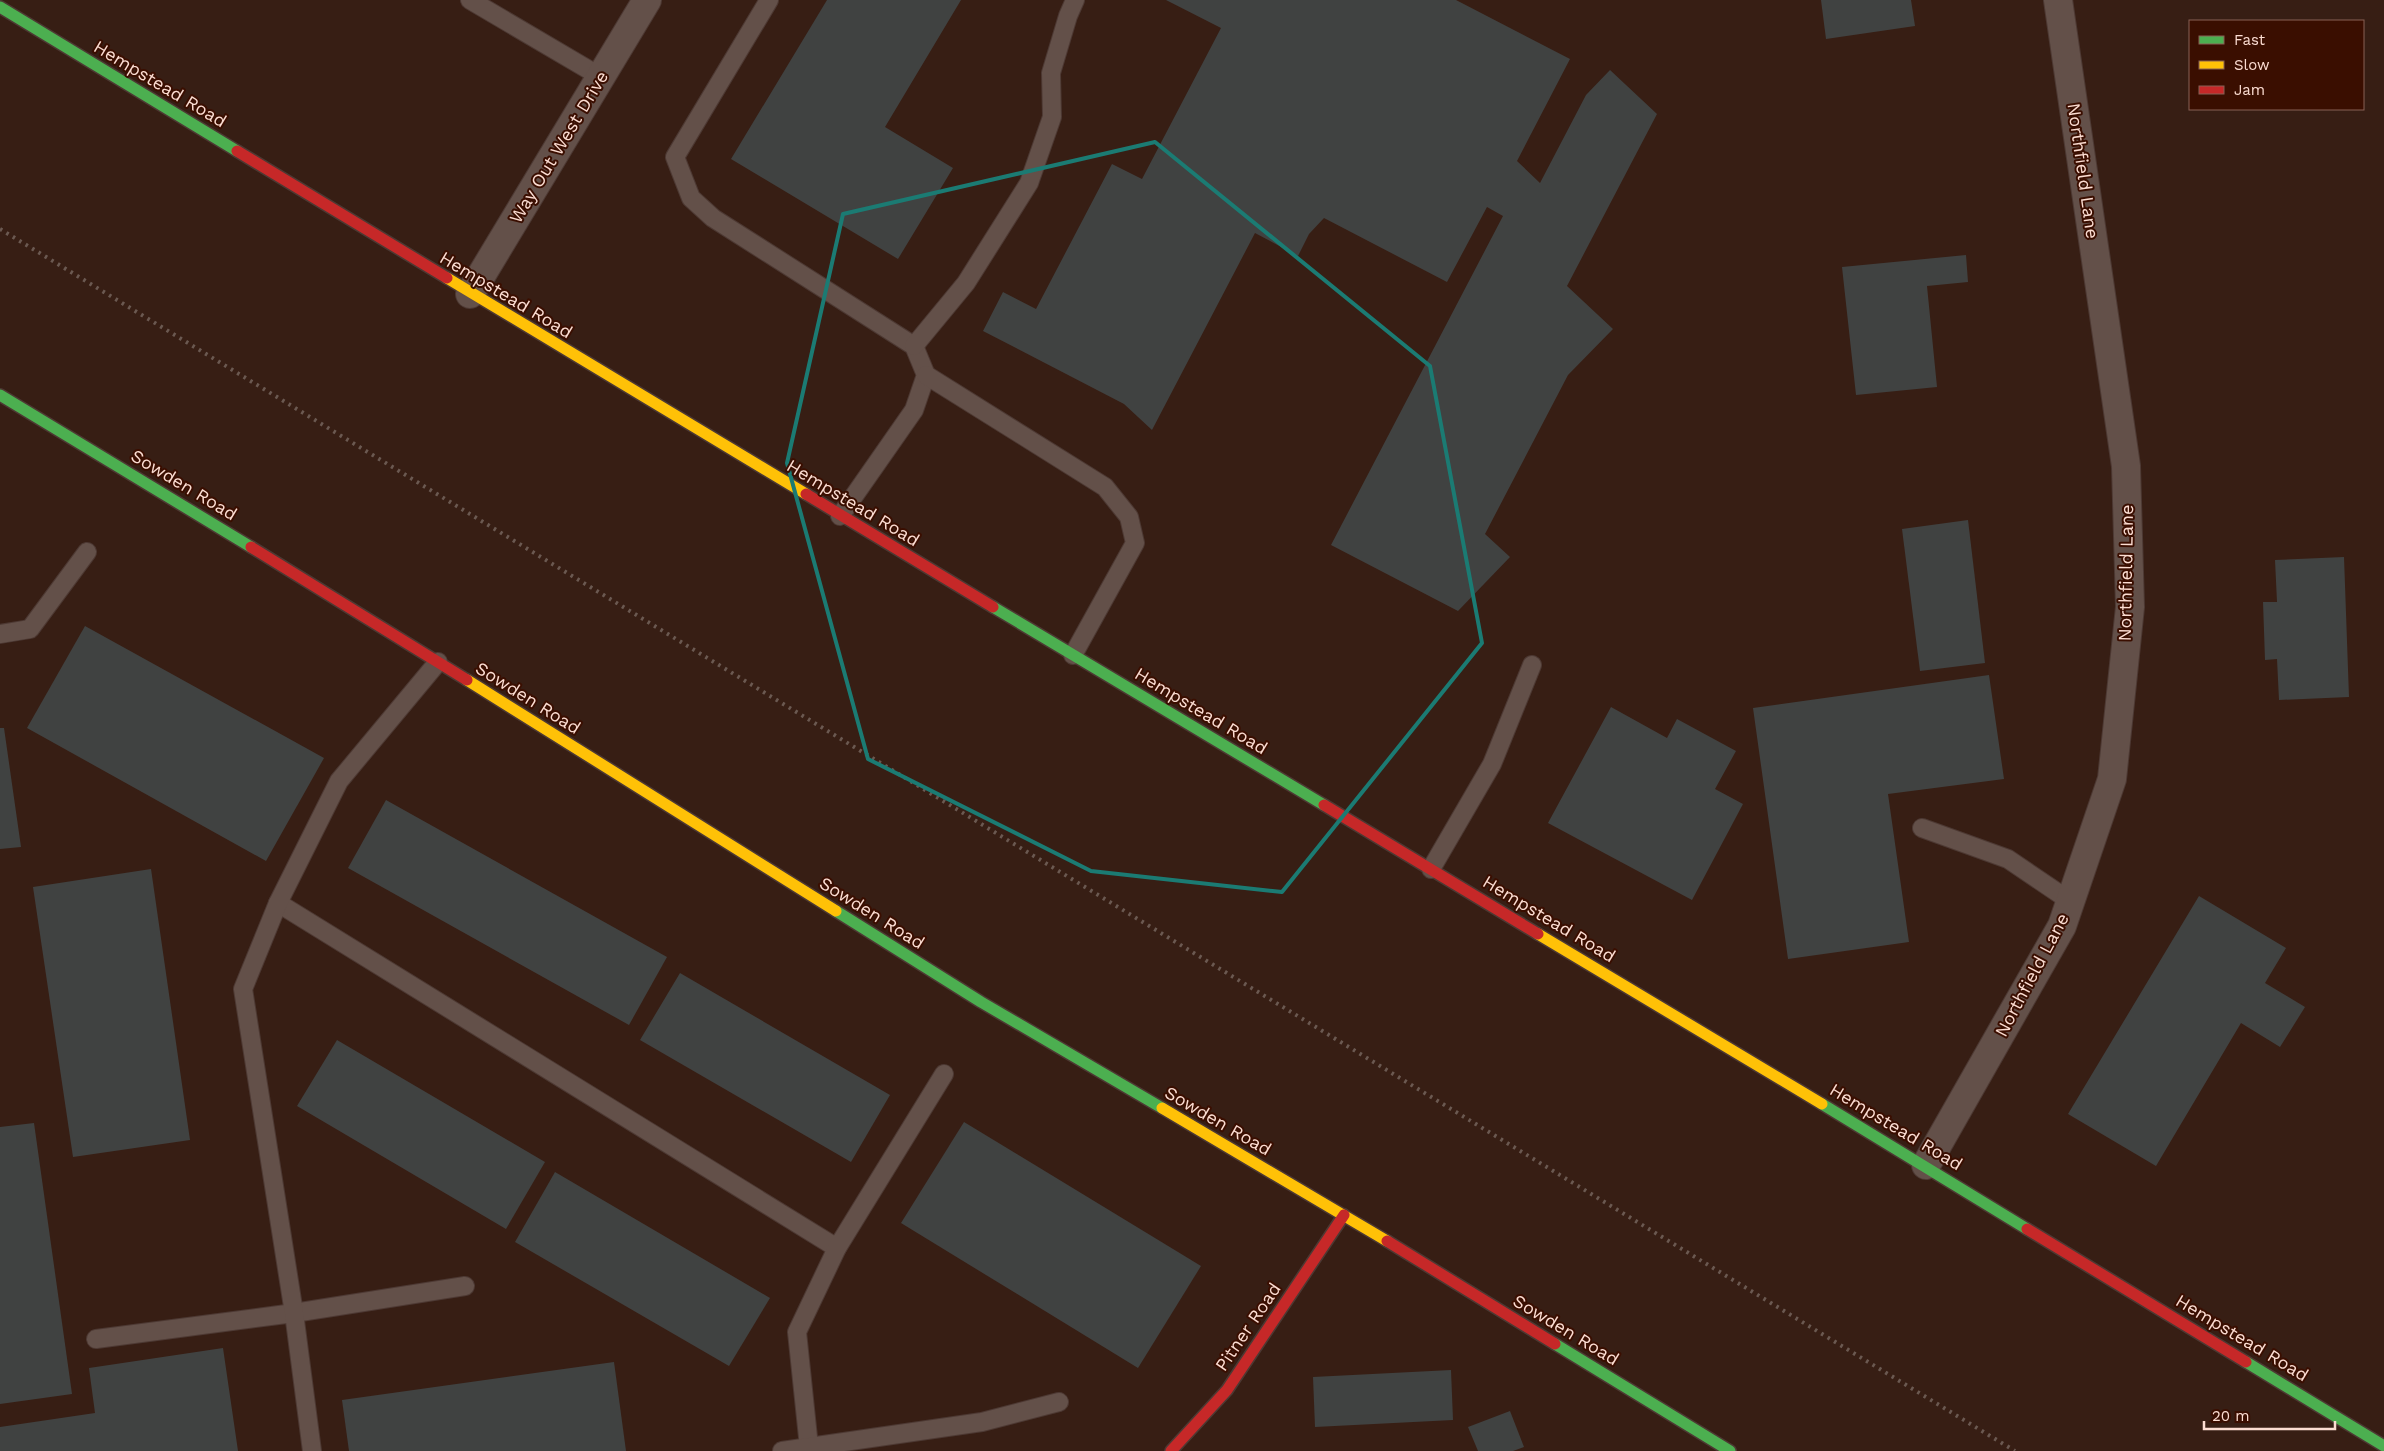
<svg xmlns="http://www.w3.org/2000/svg" width="2384" height="1451" font-family="'Work Sans',sans-serif">
  <style>
    .building { fill: #404241 }
    .lines { fill: none; stroke-linecap: round; stroke-linejoin: round }
    .lane-casing { stroke: #4d3933; stroke-width: 20 }
    .street-casing { stroke: #4d3933; stroke-width: 30 }
    .fast-casing { stroke: #4d3933; stroke-width: 14 }
    .slow-casing { stroke: #4d3933; stroke-width: 14 }
    .jam-casing { stroke: #4d3933; stroke-width: 14 }
    .lane { stroke: #635049; stroke-width: 18 }
    .street { stroke: #635049; stroke-width: 28 }
    .fast { stroke: #4caf50; stroke-width: 11 }
    .slow { stroke: #ffc107; stroke-width: 11 }
    .jam { stroke: #c62828; stroke-width: 11 }
    .rail { stroke: #6b5951; stroke-width: 4; stroke-dasharray: 2.5 5; stroke-linecap: butt }
    .marked { fill: none; stroke: #1b7b73; stroke-width: 4; stroke-linejoin: round }
    .labels { text-anchor: middle; stroke-width: 4; stroke-linejoin: round; paint-order: stroke }
    .street-label { font-size: 18px; fill: #fcddd2; stroke: #3a0e00 }
  </style>
  <rect width="100%" height="100%" fill="#371e14"/>
  <g class="building">
    <polygon points="827,0 961,0 885,127 953,168 898,259 731,159"/>
    <polygon points="1166,0 1456,0 1570,59 1517,161 1540,183 1586,95 1610,70 1657,114 1567,286 1613,329 1568,375 1485,534 1510,557 1458,611 1331,545 1503,216 1487,207 1447,282 1324,218 1309,234 1298,256 1255,233 1152,430 1124,404 983,331 1003,292 1036,309 1112,164 1142,179 1221,28"/>
    <polygon points="1821,0 1911,0 1915,26 1826,39"/>
    <polygon points="1966,255 1968,282 1927,286 1937,387 1856,395 1842,267"/>
    <polygon points="1968,520 1985,663 1920,671 1902,529"/>
    <polygon points="2344,557 2349,697 2279,700 2277,659 2265,660 2263,602 2277,602 2275,560"/>
    <polygon points="85,626 324,758 266,861 27,728"/>
    <polygon points="1989,675 2004,779 1888,794 1909,942 1788,959 1753,708"/>
    <polygon points="1611,707 1667,738 1677,719 1736,751 1715,789 1743,804 1692,900 1548,823"/>
    <polygon points="0,728 4,728 21,847 0,849"/>
    <polygon points="386,800 667,957 629,1025 348,868"/>
    <polygon points="151,869 190,1140 73,1157 33,887"/>
    <polygon points="2199,896 2286,948 2265,983 2305,1007 2280,1047 2241,1023 2156,1166 2068,1114"/>
    <polygon points="680,973 890,1095 851,1162 640,1040"/>
    <polygon points="337,1040 545,1162 506,1229 297,1106"/>
    <polygon points="964,1122 1201,1266 1138,1368 901,1223"/>
    <polygon points="34,1123 72,1394 0,1404 0,1127"/>
    <polygon points="555,1172 770,1298 729,1366 515,1242"/>
    <polygon points="223,1348 238,1451 0,1451 0,1427 95,1413 89,1368"/>
    <polygon points="614,1362 626,1451 349,1451 342,1400"/>
    <polygon points="1451,1370 1453,1420 1315,1427 1313,1377"/>
    <polygon points="1510,1411 1524,1447 1513,1451 1478,1451 1468,1427"/>
  </g>
  <g class="lines">
    <defs>
      <g id="lane">
        <polyline points="470,0 601,77"/>
        <polyline points="769,0 675,157 691,198 713,218 914,346 926,375 914,410 840,516"/>
        <polyline points="914,346 966,283 1029,183 1052,117 1051,73 1068,16 1075,0"/>
        <polyline points="926,375 1105,487 1129,517 1135,543 1073,655"/>
        <polyline points="0,634 30,629 87,552"/>
        <polyline points="1922,828 2008,859 2070,901"/>
        <polyline points="1431,869 1492,764 1532,665"/>
        <polyline points="278,903 837,1248"/>
        <polyline points="96,1339 294,1313 465,1286"/>
        <polyline points="809,1447 797,1332 837,1248 944,1074"/>
        <polyline points="312,1451 294,1313 243,989 278,903 339,781 438,662"/>
        <polyline points="782,1451 982,1422 1059,1402"/>
      </g>
      <g id="street">
        <polyline points="470,294 647,0"/>
        <polyline points="1926,1165 2062,926 2112,779 2130,607 2126,466 2058,0"/>
      </g>
      <g id="fast">
        <polyline points="0,7 237,151"/>
        <polyline points="0,395 251,547"/>
        <polyline points="993,607 1324,805"/>
        <polyline points="836,911 981,1002 1162,1108"/>
        <polyline points="1822,1104 2027,1229"/>
        <polyline points="1555,1344 1730,1451"/>
        <polyline points="2246,1362 2384,1446"/>
      </g>
      <g id="slow">
        <polyline points="447,278 806,494"/>
        <polyline points="467,680 836,911"/>
        <polyline points="1538,934 1822,1104"/>
        <polyline points="1162,1108 1387,1241"/>
      </g>
      <g id="jam">
        <polyline points="237,151 447,278"/>
        <polyline points="806,494 993,607"/>
        <polyline points="251,547 467,680"/>
        <polyline points="1324,805 1538,934"/>
        <polyline points="2027,1229 2246,1362"/>
        <polyline points="1387,1241 1555,1344"/>
        <polyline points="1171,1451 1227,1390 1344,1215"/>
      </g>
    </defs>
    <use href="#lane" class="lane-casing"/>
    <use href="#street" class="street-casing"/>
    <use href="#fast" class="fast-casing"/>
    <use href="#slow" class="slow-casing"/>
    <use href="#jam" class="jam-casing"/>
    <use href="#lane" class="lane"/>
    <use href="#street" class="street"/>
    <use href="#fast" class="fast"/>
    <use href="#slow" class="slow"/>
    <use href="#jam" class="jam"/>
    <polyline class="rail" points="0,229 2015,1451"/>
  </g>
  <path class="marked" d="M1155 142 1430 366 1482 643 1282 892 1091 871 868 759 787 463 843 214Z"/>
  <g class="labels">
    <g class="street-label">
      <text transform="translate(160 84) rotate(31)" y="6">Hempstead Road</text>
      <text transform="translate(559 147) rotate(-59)" y="6">Way Out West Drive</text>
      <text transform="translate(2083 171) rotate(82)" y="6">Northfield Lane</text>
      <text transform="translate(506 295) rotate(31)" y="6">Hempstead Road</text>
      <text transform="translate(184 485) rotate(31)" y="6">Sowden Road</text>
      <text transform="translate(853 503) rotate(31)" y="6">Hempstead Road</text>
      <text transform="translate(2126 573) rotate(-89)" y="6">Northfield Lane</text>
      <text transform="translate(528 698) rotate(32)" y="6">Sowden Road</text>
      <text transform="translate(1201 711) rotate(31)" y="6">Hempstead Road</text>
      <text transform="translate(872 913) rotate(32)" y="6">Sowden Road</text>
      <text transform="translate(1549 919) rotate(31)" y="6">Hempstead Road</text>
      <text transform="translate(2032 975) rotate(-62)" y="6">Northfield Lane</text>
      <text transform="translate(1218 1121) rotate(30)" y="6">Sowden Road</text>
      <text transform="translate(1896 1127) rotate(31)" y="6">Hempstead Road</text>
      <text transform="translate(1248 1327) rotate(-56)" y="6">Pitner Road</text>
      <text transform="translate(1566 1330) rotate(31)" y="6">Sowden Road</text>
      <text transform="translate(2242 1338) rotate(31)" y="6">Hempstead Road</text>
    </g>
  </g>
  <rect x="2189" y="20" width="175" height="90" fill="#3a0e00" stroke="#886154"/>
  <rect x="2199" y="36" width="25" height="8" fill="#4caf50" stroke="#886154"/>
  <text x="2234" y="45" font-size="15" fill="#fcddd2">Fast</text>
  <rect x="2199" y="61" width="25" height="8" fill="#ffc107" stroke="#886154"/>
  <text x="2234" y="70" font-size="15" fill="#fcddd2">Slow</text>
  <rect x="2199" y="86" width="25" height="8" fill="#c62828" stroke="#886154"/>
  <text x="2234" y="95" font-size="15" fill="#fcddd2">Jam</text>
  <path d="M2204 1421v8h131v-8" fill="none" stroke="#fcddd2" stroke-width="2.5"/>
  <text x="2212" y="1421" font-size="15" fill="#fcddd2" stroke="#3a0e00" stroke-width="4" paint-order="stroke">20 m</text>
</svg>
